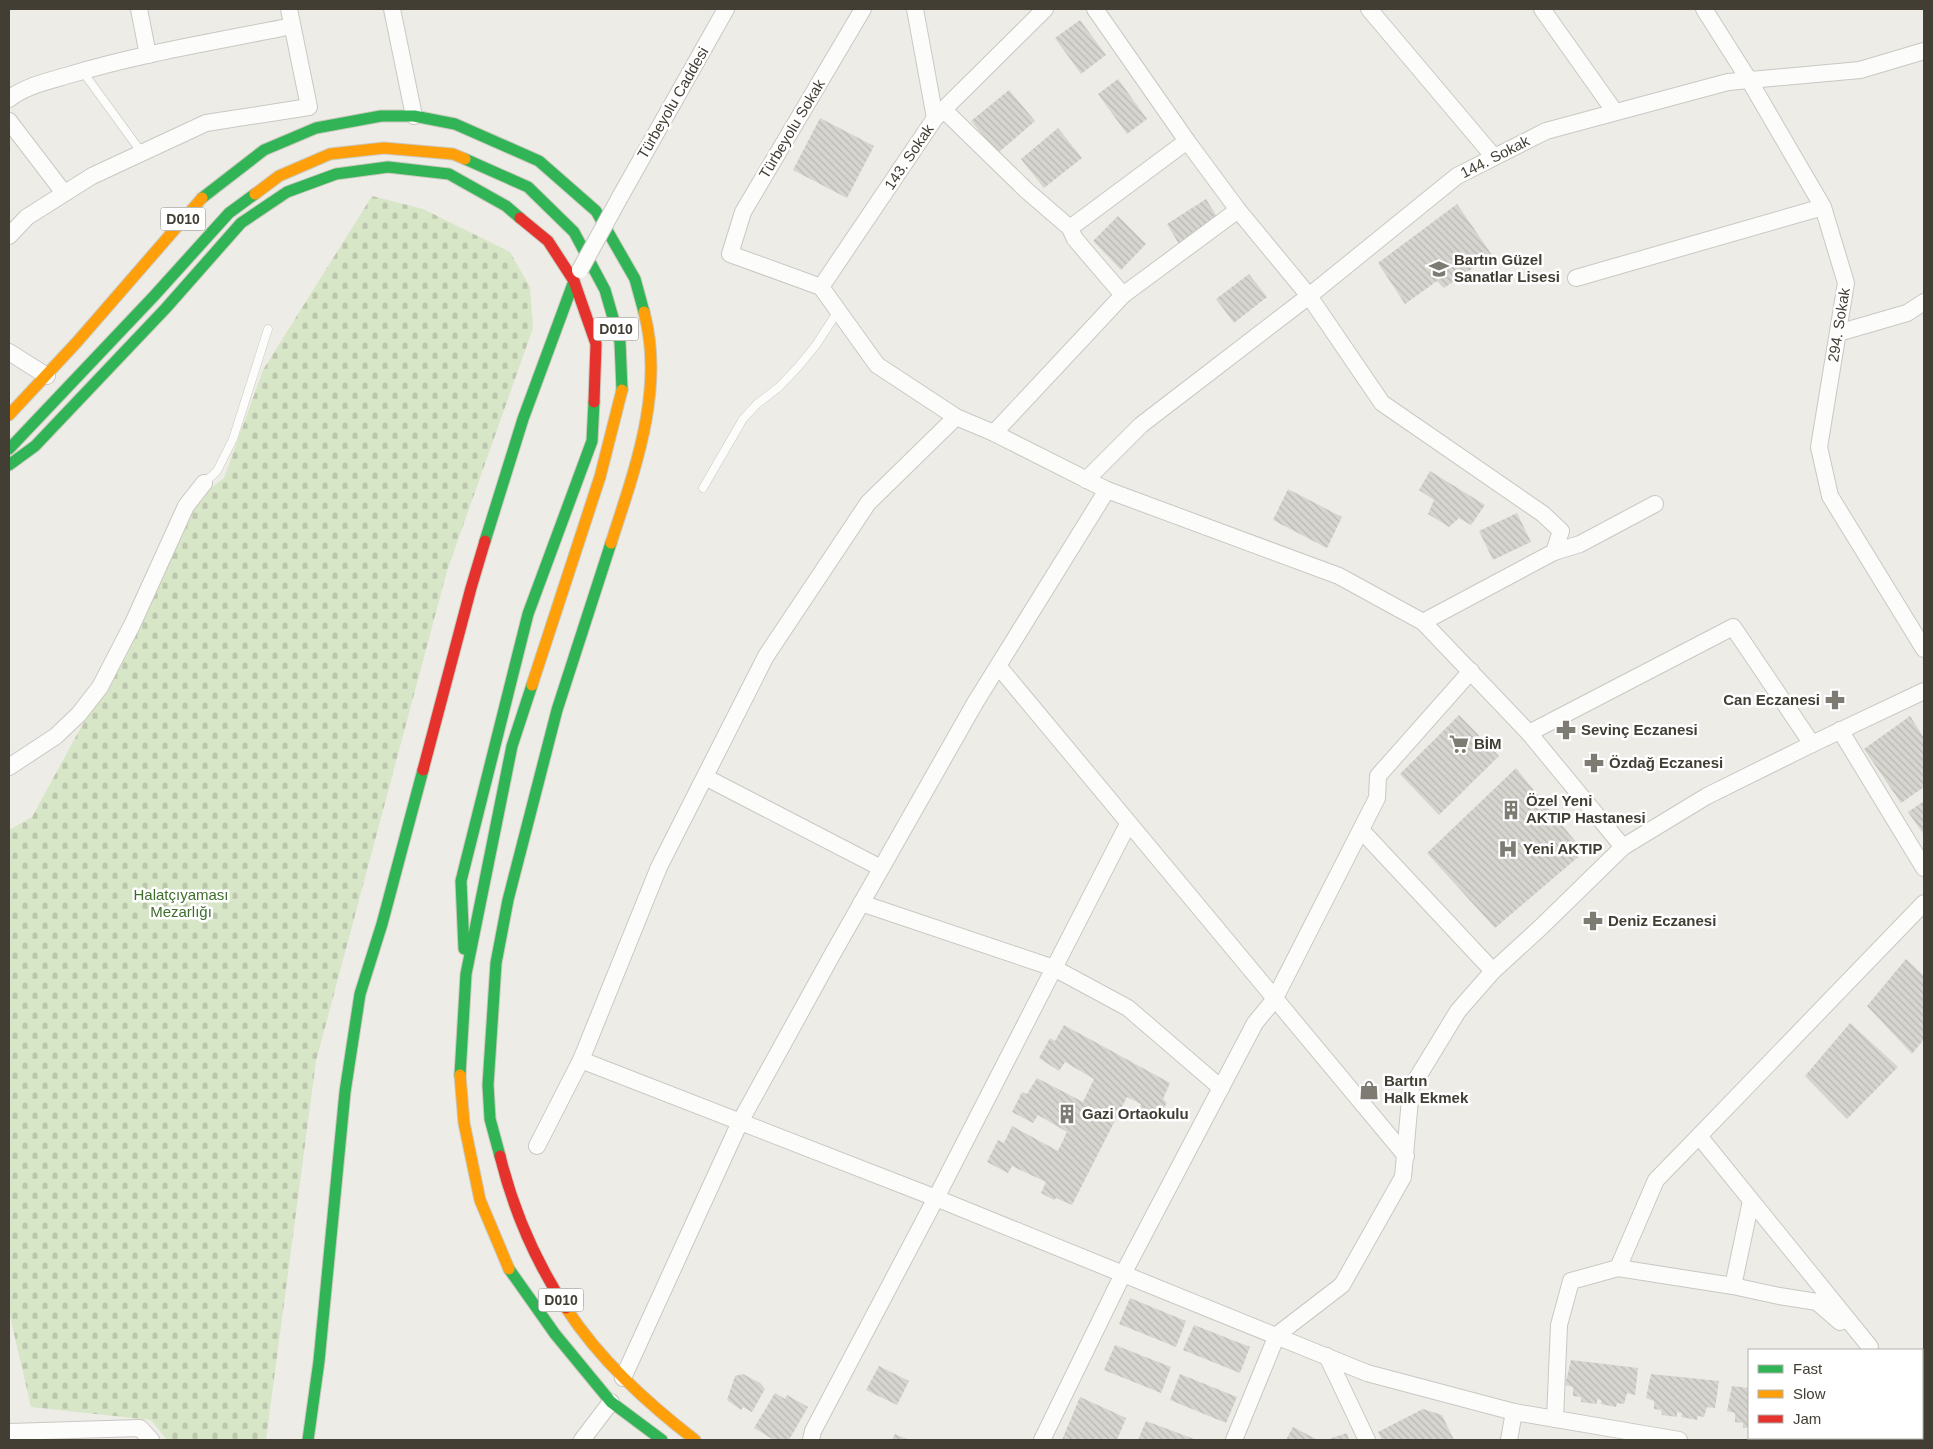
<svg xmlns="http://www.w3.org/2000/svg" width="1933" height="1449" font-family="Arial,sans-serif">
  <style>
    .cemetery { fill: url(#cemetery-stones) }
    .building { fill: url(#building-back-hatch) }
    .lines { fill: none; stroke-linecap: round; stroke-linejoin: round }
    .lane-casing { stroke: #c9c8c3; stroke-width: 9 }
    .street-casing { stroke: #c9c8c3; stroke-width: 18 }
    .fast-casing { stroke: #ccc9be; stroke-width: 13 }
    .slow-casing { stroke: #ccc9be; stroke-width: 13 }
    .jam-casing { stroke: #ccc9be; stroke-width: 13 }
    .lane { stroke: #fcfcfb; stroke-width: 8 }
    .street { stroke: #fcfcfb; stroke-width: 16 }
    .fast { stroke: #30b455; stroke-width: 11 }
    .slow { stroke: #ff9f0a; stroke-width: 11 }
    .jam { stroke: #e5322d; stroke-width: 11 }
    .street-bridge-casing { stroke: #c9c8c3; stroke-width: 18; stroke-linecap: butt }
    .street-bridge { stroke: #fcfcfb; stroke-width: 16 }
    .labels { text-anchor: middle; stroke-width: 5; stroke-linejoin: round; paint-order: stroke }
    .shield { fill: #fff; stroke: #7b7871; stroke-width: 1 }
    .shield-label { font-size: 14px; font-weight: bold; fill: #423e34 }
    .street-label { font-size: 15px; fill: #423e34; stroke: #fff }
    .poi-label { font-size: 15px; font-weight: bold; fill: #423e34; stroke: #fff; text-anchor: start }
    .park-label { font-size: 15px; fill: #3f6e2c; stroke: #fff }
  </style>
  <defs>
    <pattern id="cemetery-stones" width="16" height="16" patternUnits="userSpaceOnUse" patternTransform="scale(1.25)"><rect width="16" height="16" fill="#d8e6c8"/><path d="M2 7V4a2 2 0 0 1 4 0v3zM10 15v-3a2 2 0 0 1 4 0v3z" fill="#bbc6ac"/></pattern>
    <pattern id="building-back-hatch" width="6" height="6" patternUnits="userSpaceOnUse" patternTransform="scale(1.25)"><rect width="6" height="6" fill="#d7d5cf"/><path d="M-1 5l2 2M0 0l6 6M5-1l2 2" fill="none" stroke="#bab8b2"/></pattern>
  </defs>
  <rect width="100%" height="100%" fill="#edece7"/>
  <polygon class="cemetery" points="372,196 423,209 510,252 530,287 533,328 447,571 316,1061 266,1440 167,1440 151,1420 31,1407 9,1312 9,830 32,817 132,634 195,500 224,478 263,370"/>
  <g class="building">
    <polygon points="1080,20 1106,55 1081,74 1055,38"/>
    <polygon points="1118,79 1147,119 1127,134 1098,94"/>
    <polygon points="1009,90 1035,121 998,153 971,121"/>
    <polygon points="820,118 874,146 847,198 793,170"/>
    <polygon points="1058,128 1082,158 1044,188 1021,159"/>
    <polygon points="1206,199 1223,226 1183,251 1167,224"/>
    <polygon points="1457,204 1492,255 1444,288 1437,281 1405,304 1378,263"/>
    <polygon points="1118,216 1146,244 1121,270 1093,241"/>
    <polygon points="1249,274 1267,297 1234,323 1216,299"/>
    <polygon points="1430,471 1485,505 1471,525 1459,518 1449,527 1428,514 1434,500 1419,490"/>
    <polygon points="1288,489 1342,517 1327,548 1273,520"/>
    <polygon points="1517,513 1531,542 1493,560 1479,531"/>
    <polygon points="1459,715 1499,756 1439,815 1400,774"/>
    <polygon points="1910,716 1924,738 1924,787 1901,803 1864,749"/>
    <polygon points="1516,768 1584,852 1495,928 1427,853"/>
    <polygon points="1924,801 1924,835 1908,812"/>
    <polygon points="1906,959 1924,976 1924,1039 1912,1054 1867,1006"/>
    <polygon points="1850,1023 1898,1067 1847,1119 1805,1076"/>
    <polygon points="1064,1025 1170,1083 1163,1099 1167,1103 1155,1122 1138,1112 1141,1104 1127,1097 1072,1205 1056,1198 1054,1200 1041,1193 1046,1182 1012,1166 1008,1173 987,1162 998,1140 1004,1143 1012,1126 1058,1151 1067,1132 1038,1115 1033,1123 1012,1112 1022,1092 1027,1094 1037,1078 1083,1102 1094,1079 1065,1062 1059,1071 1039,1058 1050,1038 1055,1041"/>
    <polygon points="1130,1298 1186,1321 1176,1347 1119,1324"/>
    <polygon points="1194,1325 1250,1347 1240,1373 1183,1350"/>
    <polygon points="1115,1345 1171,1367 1161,1393 1104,1370"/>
    <polygon points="1571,1360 1638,1368 1635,1395 1627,1393 1624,1404 1617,1403 1616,1407 1601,1404 1601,1400 1597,1399 1597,1404 1581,1402 1581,1397 1573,1396 1573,1387 1565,1385"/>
    <polygon points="879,1366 909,1381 897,1405 866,1390"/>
    <polygon points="743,1374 760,1383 765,1389 752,1412 743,1407 741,1410 727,1400 735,1376"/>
    <polygon points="1180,1374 1237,1397 1226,1423 1170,1400"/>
    <polygon points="1651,1374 1719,1381 1715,1408 1707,1407 1704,1417 1698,1416 1697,1420 1681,1417 1682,1413 1677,1412 1677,1417 1662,1415 1661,1410 1654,1409 1654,1401 1646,1398"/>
    <polygon points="1732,1386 1749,1388 1749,1428 1743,1428 1743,1423 1735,1422 1735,1413 1727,1411"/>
    <polygon points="775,1393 785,1399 787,1395 808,1407 789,1440 774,1440 754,1428"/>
    <polygon points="1080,1397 1126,1418 1117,1440 1062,1440"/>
    <polygon points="1423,1409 1442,1415 1454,1440 1382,1440 1378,1432"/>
    <polygon points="1146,1421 1197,1440 1138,1440"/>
    <polygon points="1293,1427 1318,1440 1286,1440"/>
    <polygon points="1347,1433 1349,1440 1326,1440"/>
    <polygon points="895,1434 909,1440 892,1440"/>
  </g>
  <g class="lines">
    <defs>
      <g id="lane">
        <polyline points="83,72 142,153"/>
        <polyline points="204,483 217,471 233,439 268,329"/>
        <polyline points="703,488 743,419 757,404 779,387 798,367 816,345 838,311"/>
      </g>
      <g id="street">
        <polyline points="139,9 148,55"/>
        <polyline points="392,9 414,116"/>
        <polyline points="863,9 743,212 730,254 821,287 877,365 956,417 994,433 1107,490 1339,576 1423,622 1529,733 1623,847"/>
        <polyline points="915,9 935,118"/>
        <polyline points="1095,9 1187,141 1238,210 1309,296 1382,403 1543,514 1561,531 1554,552 1423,622"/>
        <polyline points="1369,9 1494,157"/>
        <polyline points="1542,9 1615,112"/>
        <polyline points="1704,9 1749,80 1823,207 1846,283 1819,447 1830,496 1924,649"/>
        <path d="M9 99C25 86 49 81 69 75 142 53 218 41 292 26"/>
        <polyline points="944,110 1026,190 1070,228 1075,239 1123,295"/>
        <polyline points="9,121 64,193"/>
        <polyline points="620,197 726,9"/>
        <polyline points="1070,228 1187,141"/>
        <polyline points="9,236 27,217 92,176 206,123 309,107 289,9"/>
        <polyline points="1576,278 1823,207"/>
        <polyline points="821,287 935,118 1045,9"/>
        <polyline points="1838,333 1907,313 1924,302"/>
        <polyline points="9,352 47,376"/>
        <polyline points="994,433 1123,295 1238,210"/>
        <polyline points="1086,480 1141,425 1309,296 1457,176 1546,131 1728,82 1860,70 1924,51"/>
        <polyline points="1554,552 1580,544 1655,504"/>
        <polyline points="999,667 1406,1156"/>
        <polyline points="1840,730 1924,868"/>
        <polyline points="1529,733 1733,627 1812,744"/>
        <polyline points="9,767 56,736 79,714 100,687 133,623 186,506 204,483"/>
        <polyline points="705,777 881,868"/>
        <polyline points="1361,830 1493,971"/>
        <polyline points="861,903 1054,968 1128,1008 1221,1088"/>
        <polyline points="581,1060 936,1198 1367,1373 1514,1412 1679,1440"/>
        <polyline points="537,1146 581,1060 659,867 766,656 868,503 956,417"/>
        <polyline points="1618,1268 1656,1180 1699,1136"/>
        <polyline points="1733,1286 1751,1201"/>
        <polyline points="1870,1347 1699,1136 1924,903"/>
        <polyline points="1327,1356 1367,1440"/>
        <polyline points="623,1378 740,1122 832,955 975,703 1107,490"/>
        <polyline points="1922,1409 1924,1411"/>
        <polyline points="1555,1419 1559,1325 1571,1281 1618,1268 1733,1286 1779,1296 1817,1302 1840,1322"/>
        <polyline points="9,1432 140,1428 151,1440"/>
        <polyline points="582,1440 611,1402"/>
        <polyline points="811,1440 813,1431 936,1198 1128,824"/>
        <polyline points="1042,1440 1123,1274 1255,1023 1274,1000 1377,798 1378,776 1471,671"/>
        <polyline points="1234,1440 1277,1335 1342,1285 1403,1177 1411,1088 1458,1011 1493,971 1541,927 1623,847 1707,796 1812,744 1924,691"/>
        <polyline points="1509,1440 1514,1412"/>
        <polyline points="1851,1440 1855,1438"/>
      </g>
      <g id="fast">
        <polyline points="465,159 528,187 574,232 605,290 620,342 622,390"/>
        <polyline points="202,198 264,150 316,128 381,116 414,116 455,124 539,161 596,211 635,279 644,312"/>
        <polyline points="9,449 154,296 229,213 255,194"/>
        <polyline points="9,465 35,446 166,308 241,223 287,192 336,174 388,167 449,174 506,206 520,218"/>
        <polyline points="485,541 523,419 574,281"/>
        <polyline points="464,949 461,881 528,614 592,441 594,402"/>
        <polyline points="460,1075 466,974 512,746 532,685"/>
        <polyline points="500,1156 490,1119 488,1085 496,963 508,900 557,710 611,543"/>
        <polyline points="509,1269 555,1334 611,1402 662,1440"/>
        <polyline points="308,1440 319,1361 345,1092 360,994 382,924 423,770"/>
      </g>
      <g id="slow">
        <polyline points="255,194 279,176 330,154 384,148 453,154 465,159"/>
        <polyline points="9,415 77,342 202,198"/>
        <path d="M611 543C635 469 665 389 644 312"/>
        <polyline points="532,685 600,477 622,390"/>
        <polyline points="460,1075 464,1123 480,1200 509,1269"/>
        <path d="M566 1308C600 1360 646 1402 695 1440"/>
      </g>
      <g id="jam">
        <polyline points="520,218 548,241 574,281 596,344 594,402"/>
        <polyline points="423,770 471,588 485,541"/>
        <path d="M500 1156C513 1209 536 1262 566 1308"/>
      </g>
    </defs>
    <use href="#lane" class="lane-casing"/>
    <use href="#street" class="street-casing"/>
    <use href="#fast" class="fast-casing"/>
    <use href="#slow" class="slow-casing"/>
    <use href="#jam" class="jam-casing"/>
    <use href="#lane" class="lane"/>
    <use href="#street" class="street"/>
    <use href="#fast" class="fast"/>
    <use href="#slow" class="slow"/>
    <use href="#jam" class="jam"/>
    <defs>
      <polyline id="street-bridge" points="580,270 620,197"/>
    </defs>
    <use href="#street-bridge" class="street-bridge-casing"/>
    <use href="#street-bridge" class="street-bridge"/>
  </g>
  <defs>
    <symbol id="school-bare" viewBox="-9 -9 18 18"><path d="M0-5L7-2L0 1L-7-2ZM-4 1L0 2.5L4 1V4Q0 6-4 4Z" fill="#7e7b73" stroke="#fff" stroke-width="2.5" paint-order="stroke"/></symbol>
    <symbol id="pharmacy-bare" viewBox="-9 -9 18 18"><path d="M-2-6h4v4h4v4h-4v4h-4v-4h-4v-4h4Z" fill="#7e7b73" stroke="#fff" stroke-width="2.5" paint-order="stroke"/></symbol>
    <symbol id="supermarket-bare" viewBox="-9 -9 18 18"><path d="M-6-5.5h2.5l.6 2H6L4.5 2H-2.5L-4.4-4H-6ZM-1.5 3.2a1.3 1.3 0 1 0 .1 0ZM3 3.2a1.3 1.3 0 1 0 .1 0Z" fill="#7e7b73" stroke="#fff" stroke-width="2.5" paint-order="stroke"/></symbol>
    <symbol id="building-bare" viewBox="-9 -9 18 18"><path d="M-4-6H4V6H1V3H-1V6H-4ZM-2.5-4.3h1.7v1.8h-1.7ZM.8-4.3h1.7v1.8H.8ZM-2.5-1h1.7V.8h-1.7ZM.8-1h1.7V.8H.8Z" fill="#7e7b73" stroke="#fff" stroke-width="2.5" paint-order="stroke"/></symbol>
    <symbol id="hospital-bare" viewBox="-9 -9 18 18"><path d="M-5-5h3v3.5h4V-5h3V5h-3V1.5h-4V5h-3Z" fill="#7e7b73" stroke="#fff" stroke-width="2.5" paint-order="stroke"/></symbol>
    <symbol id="shop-bare" viewBox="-9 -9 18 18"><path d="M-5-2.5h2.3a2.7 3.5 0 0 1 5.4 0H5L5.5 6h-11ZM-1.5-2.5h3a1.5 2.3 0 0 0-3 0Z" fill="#7e7b73" stroke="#fff" stroke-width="2.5" paint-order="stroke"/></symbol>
  </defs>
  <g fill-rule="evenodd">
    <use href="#school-bare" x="1425" y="255" width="28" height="28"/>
    <use href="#pharmacy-bare" x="1821" y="686" width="28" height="28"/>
    <use href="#pharmacy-bare" x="1552" y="716" width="28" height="28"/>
    <use href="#supermarket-bare" x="1445" y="730" width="28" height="28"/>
    <use href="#pharmacy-bare" x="1580" y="749" width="28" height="28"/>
    <use href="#building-bare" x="1497" y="796" width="28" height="28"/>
    <use href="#hospital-bare" x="1494" y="835" width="28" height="28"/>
    <use href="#pharmacy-bare" x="1579" y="907" width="28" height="28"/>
    <use href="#shop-bare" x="1355" y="1076" width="28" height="28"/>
    <use href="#building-bare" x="1053" y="1100" width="28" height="28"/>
  </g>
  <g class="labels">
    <g class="shield">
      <rect x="160.5" y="207.5" width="45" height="23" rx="4"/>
      <rect x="593.5" y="317.5" width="45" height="23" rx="4"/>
      <rect x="538.5" y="1288.5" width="45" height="23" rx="4"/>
    </g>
    <g class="shield-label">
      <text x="183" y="224">D010</text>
      <text x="616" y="334">D010</text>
      <text x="561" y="1305">D010</text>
    </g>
    <g class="street-label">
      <text transform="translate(673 103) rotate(-60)" y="5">Türbeyolu Caddesi</text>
      <text transform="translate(792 129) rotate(-59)" y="5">Türbeyolu Sokak</text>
      <text transform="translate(909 157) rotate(-56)" y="5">143. Sokak</text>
      <text transform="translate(1495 157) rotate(-27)" y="5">144. Sokak</text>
      <text transform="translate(1839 325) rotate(-81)" y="5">294. Sokak</text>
    </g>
    <g class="poi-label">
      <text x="1454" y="265">Bartın Güzel<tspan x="1454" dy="17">Sanatlar Lisesi</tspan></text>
      <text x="1820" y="705" text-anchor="end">Can Eczanesi</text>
      <text x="1581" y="735">Sevinç Eczanesi</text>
      <text x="1474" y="749">BİM</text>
      <text x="1609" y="768">Özdağ Eczanesi</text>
      <text x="1526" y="806">Özel Yeni<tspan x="1526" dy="17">AKTIP Hastanesi</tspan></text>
      <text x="1523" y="854">Yeni AKTIP</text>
      <text x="1608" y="926">Deniz Eczanesi</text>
      <text x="1384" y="1086">Bartın<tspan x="1384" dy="17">Halk Ekmek</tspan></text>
      <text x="1082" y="1119">Gazi Ortaokulu</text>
    </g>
    <g class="park-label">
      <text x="181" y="900">Halatçıyaması<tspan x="181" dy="17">Mezarlığı</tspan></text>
    </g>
  </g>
  <rect width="1933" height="1449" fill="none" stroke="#423e34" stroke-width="20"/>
  <rect x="1748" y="1349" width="175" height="90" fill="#ffffff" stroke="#b3b2ae"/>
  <rect x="1758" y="1365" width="25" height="8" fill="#30b455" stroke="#b3b2ae"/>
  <text x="1793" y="1374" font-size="15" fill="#423e34">Fast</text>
  <rect x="1758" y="1390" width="25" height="8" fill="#ff9f0a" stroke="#b3b2ae"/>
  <text x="1793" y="1399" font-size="15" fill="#423e34">Slow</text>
  <rect x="1758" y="1415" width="25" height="8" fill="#e5322d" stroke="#b3b2ae"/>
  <text x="1793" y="1424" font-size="15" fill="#423e34">Jam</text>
</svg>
